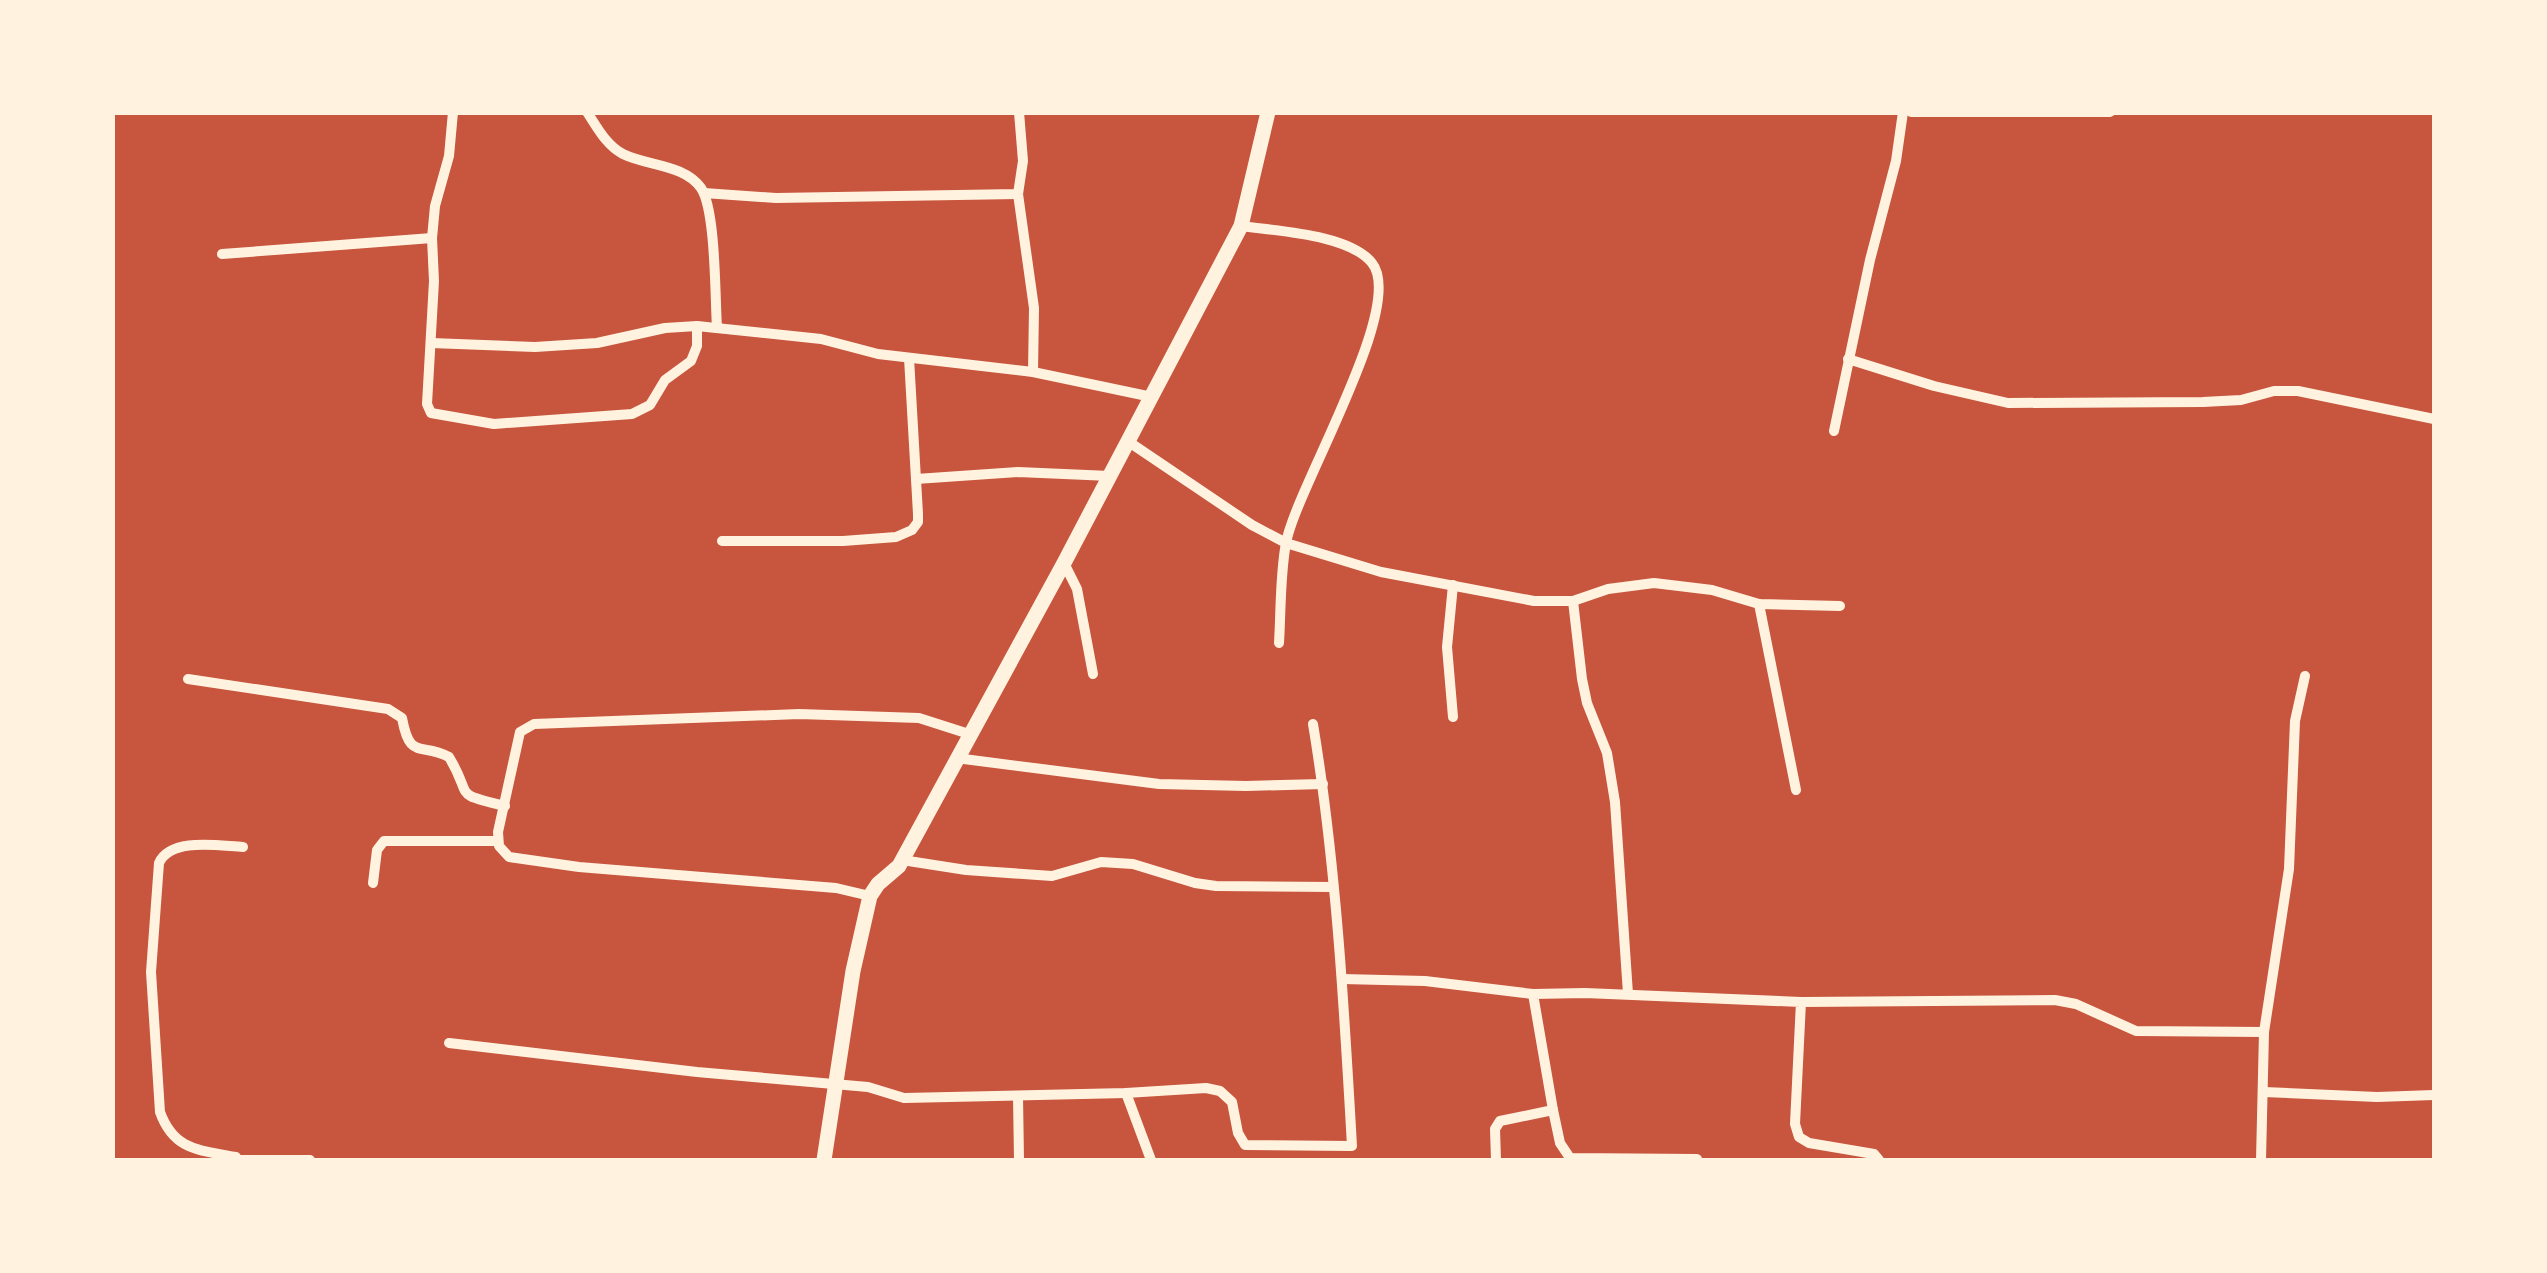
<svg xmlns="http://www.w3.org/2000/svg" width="2547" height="1273" font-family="Ubuntu,sans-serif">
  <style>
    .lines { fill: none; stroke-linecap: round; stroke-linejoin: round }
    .minor { stroke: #fff3e0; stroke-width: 10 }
    .tertiary { stroke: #fff3e0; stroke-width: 15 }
  </style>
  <rect width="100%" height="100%" fill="#c8553d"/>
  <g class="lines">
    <g class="minor">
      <polyline points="453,112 449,156 435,206 432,238 434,281 427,404 431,413 494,424 632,414 650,405 665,380 691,361 697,346 697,326"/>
      <path d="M587 112C597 127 606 145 623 154 647 166 684 164 701 188 716 210 715 298 717 328"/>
      <polyline points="1911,112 2110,112"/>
      <polyline points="704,193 776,198 1018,194 1023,161 1019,112"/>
      <polyline points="1018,194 1034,308 1033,372"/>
      <path d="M1241 226C1275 231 1349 234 1372 263 1407 306 1296 488 1286 543 1280 575 1281 610 1279 643"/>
      <polyline points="222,254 432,238"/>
      <polyline points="431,343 535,347 597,343 665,328 697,326 821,339 878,354 1033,372 1152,397"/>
      <polyline points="1848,359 1934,386 2008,403 2203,402 2241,400 2274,391 2298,391 2434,419"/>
      <polyline points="1834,431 1870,260 1896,161 1903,112"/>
      <polyline points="1129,442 1252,525 1286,543 1381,572 1534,601 1573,601 1608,589 1654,583 1712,590 1759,604 1840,606"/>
      <polyline points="916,479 1018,472 1110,476"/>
      <polyline points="722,541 843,541 896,537 912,530 918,522 918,514 909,358"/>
      <polyline points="1064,563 1077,589 1093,674"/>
      <polyline points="1573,601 1582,679 1587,703 1607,753 1615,802 1628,994"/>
      <polyline points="1759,604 1796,790"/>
      <path d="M188 679 388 709 402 718C410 761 420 742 449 757 474 798 450 793 505 806"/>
      <polyline points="1453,717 1447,647 1453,585"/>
      <polyline points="956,758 1159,784 1246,786 1323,784"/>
      <polyline points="902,860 966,870 1052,876 1101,862 1133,864 1195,883 1216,886 1333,887"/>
      <polyline points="373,883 377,850 384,841 498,841"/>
      <polyline points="870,896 836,888 579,867 509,857 499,846 498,832 520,732 534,724 799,714 919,718 969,734"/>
      <polyline points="1342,979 1425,981 1533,994"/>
      <polyline points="1801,1002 2055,1000 2076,1004 2136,1031 2264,1032"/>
      <path d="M449 1043 697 1072 868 1087 904 1098 1126 1093 1206 1088 1220 1091 1232 1102 1238 1133 1245 1145 1352 1146C1344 1005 1336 863 1313 724"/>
      <polyline points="2264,1092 2377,1097 2434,1095"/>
      <polyline points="1126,1093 1151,1160"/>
      <polyline points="1018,1096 1019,1160"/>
      <polyline points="1553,1110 1560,1143 1570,1158 1697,1159"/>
      <path d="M236 1157C200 1150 174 1151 160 1112L151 972 159 863C171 837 219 846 243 847"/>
      <polyline points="236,1160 310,1160"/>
      <polyline points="1496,1160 1495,1129 1500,1121 1553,1110 1533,994 1585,993 1801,1002 1795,1124 1799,1137 1809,1143 1874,1154 1879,1160"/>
      <polyline points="2261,1160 2264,1032 2289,869 2295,721 2305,676"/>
    </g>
    <polyline class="tertiary" points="824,1160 853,971 870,896 878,884 899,866 1064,563 1241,226 1268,112"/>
  </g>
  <rect width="2547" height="1273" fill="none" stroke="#fff3e0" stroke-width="230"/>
</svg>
